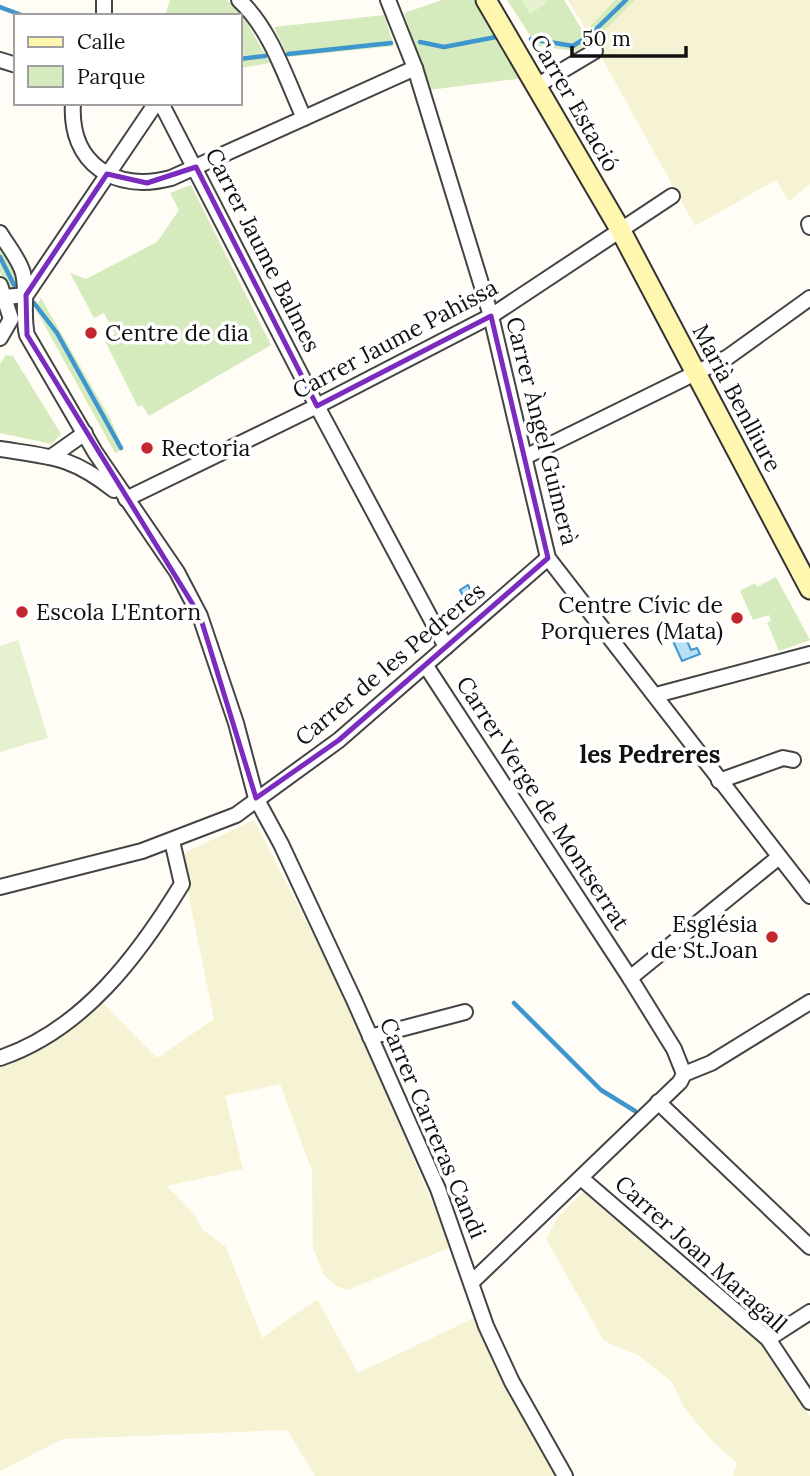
<svg xmlns="http://www.w3.org/2000/svg" width="810" height="1476" font-family="Lora,serif">
  <style>
    .farmland { fill: #f6f3d4 }
    .green { fill: #d5ebbd }
    .pitch { fill: #e6f2cf }
    .water { fill: #b9e0f7; stroke: #3f96cf; stroke-width: 2 }
    .lines { fill: none; stroke-linecap: round; stroke-linejoin: round }
    .stream { stroke: #3f96cf; stroke-width: 4.5 }
    .street-casing { stroke: #444; stroke-width: 18 }
    .secondary-casing { stroke: #333; stroke-width: 23 }
    .street { stroke: #fff; stroke-width: 14 }
    .secondary { stroke: #fff6b0; stroke-width: 19 }
    .marked { fill: none; stroke: #7b2cbf; stroke-width: 5; stroke-linejoin: round }
    .poi-dot { fill: #c4262e; stroke: #fff; stroke-width: 2.5 }
    .labels { text-anchor: middle; stroke-width: 7; stroke-linejoin: round; paint-order: stroke }
    .street-label { font-size: 23px; fill: #111; stroke: #fff }
    .poi-label { font-size: 23px; fill: #111; stroke: #fff; text-anchor: start }
    .neighbourhood-label { font-size: 24px; font-weight: bold; fill: #111; stroke: #fff }
  </style>
  <rect width="100%" height="100%" fill="#fffdf5"/>
  <g class="farmland">
    <polygon points="568,0 615,0 587,31"/>
    <polygon points="635,0 810,0 810,184 789,201 776,180 695,226 593,42"/>
    <polygon points="254,820 344,995 451,1247 348,1290 336,1286 324,1275 313,1248 312,1171 280,1084 225,1096 243,1169 167,1186 195,1215 203,1230 226,1247 262,1338 317,1299 358,1373 476,1317 503,1382 556,1476 315,1476 287,1430 63,1439 0,1471 0,1058 96,996 157,1058 214,1019 183,868 186,852"/>
    <polygon points="584,1191 764,1345 810,1417 810,1476 733,1476 737,1463 711,1440 683,1406 672,1382 638,1355 604,1341 546,1239 557,1218"/>
  </g>
  <g class="green">
    <polygon points="170,0 227,0 243,16 270,63 240,68 240,16 165,16"/>
    <polygon points="442,0 474,0 524,78 429,90 404,13"/>
    <polygon points="507,0 564,0 584,33 615,0 635,0 593,42 575,51 537,46"/>
    <polygon points="384,15 394,46 288,57 274,27"/>
    <polygon points="191,185 271,345 149,416 142,405 138,407 105,341 115,334 104,313 94,318 70,273 86,279 157,242 179,210 170,193"/>
    <polygon points="0,243 20,284 16,291 8,289 0,272"/>
    <polygon points="41,298 111,420 123,449 115,453 35,308"/>
    <polygon points="6,355 13,356 61,434 52,444 0,433 0,364"/>
    <polygon points="776,577 810,640 779,651 767,622 771,621 769,615 753,620 740,591 755,583 757,587"/>
  </g>
  <g class="pitch">
    <polygon points="522,0 545,0 547,3 530,14"/>
    <polygon points="18,640 48,738 0,752 0,646"/>
  </g>
  <g class="water">
    <polygon points="468,585 477,603 469,607 460,590"/>
    <polygon points="684,634 691,650 697,648 700,654 682,661 672,639"/>
  </g>
  <g class="lines">
    <g class="stream">
      <polyline points="0,7 24,16"/>
      <polyline points="531,39 573,46 590,35 626,0"/>
      <polyline points="420,42 444,47 496,37"/>
      <polyline points="288,54 391,43"/>
      <polyline points="240,59 265,56"/>
      <polyline points="0,257 14,285"/>
      <polyline points="34,303 57,333 121,448"/>
      <polyline points="514,1003 601,1090 635,1111"/>
    </g>
    <defs>
      <g id="street">
        <polyline points="104,0 104,16"/>
        <path d="M239 0C271 29 286 79 304 118"/>
        <polyline points="388,0 415,68 491,316 548,558 810,896"/>
        <polyline points="0,60 16,65"/>
        <polyline points="538,85 595,51"/>
        <path d="M73 103C69 164 115 193 171 178L415 68"/>
        <polyline points="161,103 317,406 446,647"/>
        <polyline points="809,224 810,227"/>
        <path d="M0 233C7 245 19 259 23 273 28 294 22 314 27 335L95 452 177 572 200 616 236 723 256 798 281 844 354 1000 438 1189 486 1326 512 1382 565 1476"/>
        <polyline points="0,285 11,319 0,338"/>
        <polyline points="5,297 26,295 156,103"/>
        <path d="M0 449C52 457 71 456 114 490"/>
        <polyline points="51,457 85,433"/>
        <polyline points="525,457 728,357 810,298"/>
        <polyline points="126,499 317,406 491,316 672,196"/>
        <polyline points="426,666 630,978 674,1049 684,1074"/>
        <polyline points="656,695 810,654"/>
        <polyline points="719,781 783,758 793,760"/>
        <polyline points="0,887 142,851 236,815 339,740 548,558"/>
        <polyline points="630,978 779,857"/>
        <polyline points="370,1037 465,1012"/>
        <path d="M0 1058C83 1030 138 956 182 884L172 841"/>
        <polyline points="658,1102 810,1247"/>
        <polyline points="581,1178 768,1339 810,1402"/>
        <polyline points="472,1282 680,1082 684,1074 711,1063 810,1002"/>
        <polyline points="768,1339 810,1312"/>
      </g>
      <polyline id="secondary" points="486,0 621,231 810,589"/>
    </defs>
    <use href="#street" class="street-casing"/>
    <use href="#secondary" class="secondary-casing"/>
    <use href="#street" class="street"/>
    <use href="#secondary" class="secondary"/>
  </g>
  <path class="marked" d="M196 167 317 406 491 316 548 558 339 740 256 798 200 616 27 335 26 295 107 174 147 183Z"/>
  <g class="poi-dot">
    <circle cx="91" cy="333" r="7"/>
    <circle cx="147" cy="448" r="7"/>
    <circle cx="22" cy="612" r="7"/>
    <circle cx="737" cy="618" r="7"/>
    <circle cx="772" cy="937" r="7"/>
  </g>
  <g class="labels">
    <g class="street-label">
      <text transform="translate(575 103) rotate(60)" y="8">Carrer Estació</text>
      <text transform="translate(263 250) rotate(63)" y="8">Carrer Jaume Balmes</text>
      <text transform="translate(395 339) rotate(-28)" y="8">Carrer Jaume Pahissa</text>
      <text transform="translate(737 398) rotate(62)" y="8">Marià Benlliure</text>
      <text transform="translate(542 431) rotate(76)" y="8">Carrer Àngel Guimerà</text>
      <text transform="translate(390 664) rotate(-40)" y="8">Carrer de les Pedreres</text>
      <text transform="translate(543 803) rotate(57)" y="8">Carrer Verge de Montserrat</text>
      <text transform="translate(433 1128) rotate(67)" y="8">Carrer Carreras Candi</text>
      <text transform="translate(701 1254) rotate(42)" y="8">Carrer Joan Maragall</text>
    </g>
    <g class="poi-label">
      <text x="105" y="341">Centre de dia</text>
      <text x="161" y="456">Rectoria</text>
      <text x="723" y="613" text-anchor="end">Centre Cívic de<tspan x="723" dy="26">Porqueres (Mata)</tspan></text>
      <text x="36" y="620">Escola L'Entorn</text>
      <text x="758" y="932" text-anchor="end">Església<tspan x="758" dy="26">de St.Joan</tspan></text>
    </g>
    <g class="neighbourhood-label">
      <text x="650" y="763">les Pedreres</text>
    </g>
  </g>
  <rect x="14" y="14" width="228" height="91" fill="#ffffff" stroke="#a0a0a0" stroke-width="2"/>
  <rect x="28" y="37" width="35" height="10" fill="#fff6b0" stroke="#a0a0a0" stroke-width="2"/>
  <text x="77" y="49" font-size="21" fill="#111111">Calle</text>
  <rect x="28" y="66" width="35" height="21" fill="#d5ebbd" stroke="#a0a0a0" stroke-width="2"/>
  <text x="77" y="84" font-size="21" fill="#111111">Parque</text>
  <path d="M572 46v10h114v-10" fill="none" stroke="#111111" stroke-width="3.5"/>
  <text x="582" y="46" font-size="21" fill="#111111" stroke="#ffffff" stroke-width="5" paint-order="stroke">50 m</text>
</svg>
